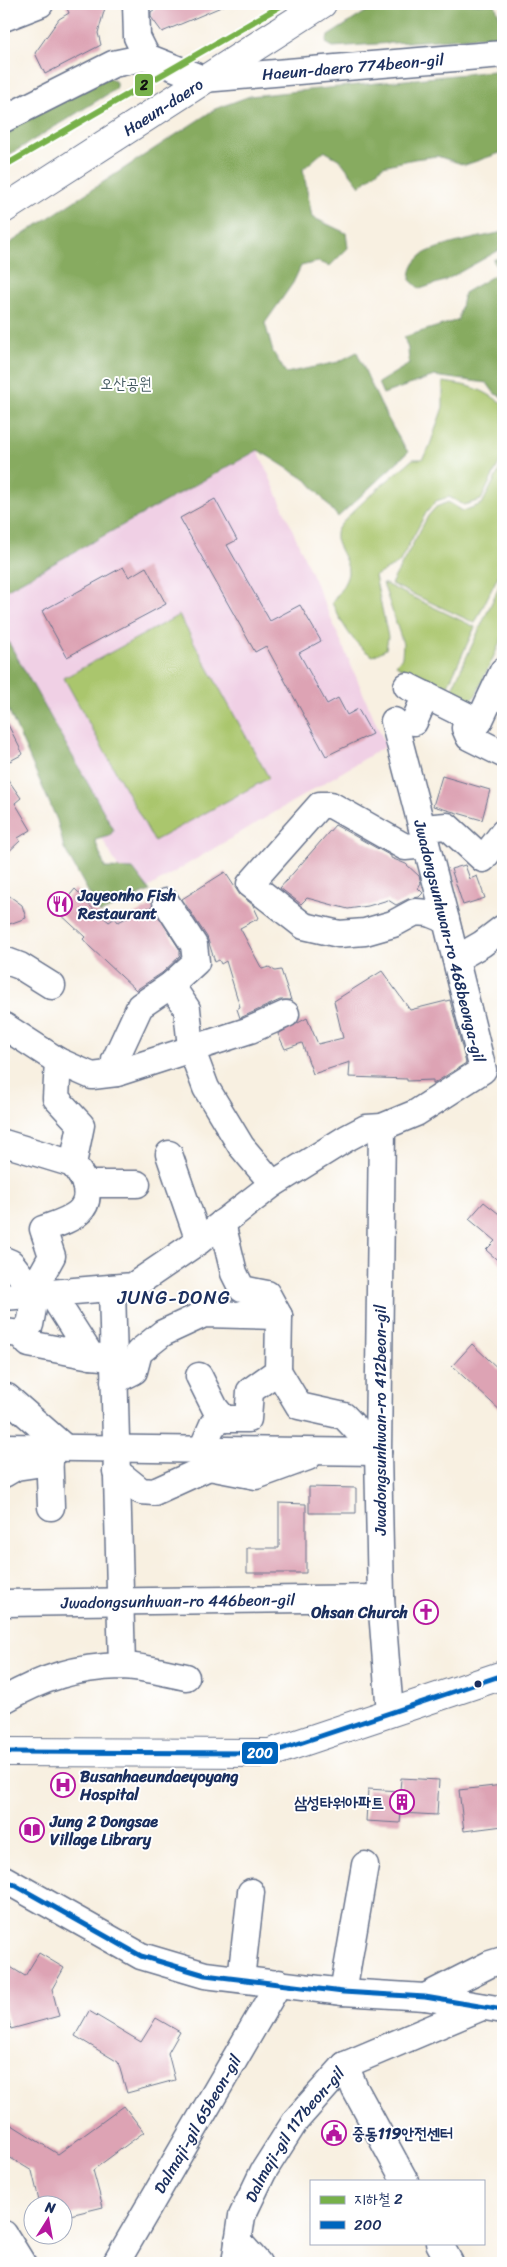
<svg xmlns="http://www.w3.org/2000/svg" width="507" height="2267" font-family="Sriracha,'Poor Story',sans-serif">
  <style>
    .built { fill: #f0d0e5 }
    .green { fill: #aac66d; stroke: #627a66 }
    .forest { fill: #87ab60; stroke: #516d5f }
    .building { fill: #dda3b4 }
    .lines { fill: none; stroke-linecap: round; stroke-linejoin: round }
    .minor-casing { stroke: #68738c; stroke-width: 29 }
    .major-casing { stroke: #68738c; stroke-width: 30 }
    .minor { stroke: #fff; stroke-width: 26 }
    .major { stroke: #fff; stroke-width: 28 }
    .bus-1-casing { stroke: #fff; stroke-width: 9 }
    .bus-1 { stroke: #0065bd; stroke-width: 5 }
    .metro-1-casing { stroke: #fff; stroke-width: 10 }
    .metro-1 { stroke: #77b14a; stroke-width: 6 }
    .bus-dot { fill: #1b2f5e; stroke: #fff; stroke-width: 2 }
    .labels { text-anchor: middle; stroke-width: 4; stroke-linejoin: round; paint-order: stroke }
    .street-label { font-size: 16px; fill: #1b2f5e; stroke: #fff }
    .park-label { font-size: 16px; fill: #465c62; stroke: #fff }
    .poi-label { font-size: 16px; font-weight: bold; fill: #1b2f5e; stroke: #fff; text-anchor: start }
    .quarter-label { font-size: 19px; letter-spacing: 1px; fill: #1b2f5e; stroke: #fff }
    .line-badge { stroke: #fff; stroke-width: 2 }
    .badge-label { font-size: 14px; text-anchor: middle; font-weight: bold; fill: #fff }
    .pale-badge-label { font-size: 14px; text-anchor: middle; font-weight: bold; fill: #111 }
  </style>
  <rect width="100%" height="100%" fill="#fff"/>
  <filter id="ink" filterUnits="userSpaceOnUse"><feTurbulence type="fractalNoise" baseFrequency=".02" numOctaves="2"/><feDisplacementMap in="SourceGraphic" scale="10" xChannelSelector="R" yChannelSelector="G"/><feConvolveMatrix kernelMatrix="1 2 1 2 8 2 1 2 1" color-interpolation-filters="sRGB"/></filter>
  <filter id="wash" filterUnits="userSpaceOnUse"><feTurbulence type="fractalNoise" baseFrequency=".0096" numOctaves="4" result="noise"/><feDisplacementMap in="SourceGraphic" scale="20" xChannelSelector="R" yChannelSelector="G"/><feGaussianBlur stdDeviation="1.12" result="paint"/><feColorMatrix in="noise" values="0 0 0 0 0 0 0 0 0 0 0 0 0 0 0 0 0 1.4 0 .05"/><feComposite in="paint" operator="in"/></filter>
  <g filter="url(#wash)">
    <rect width="100%" height="100%" fill="#f8f0e1"/>
    <polygon class="built" points="258,450 386,746 134,896 4,661 4,591"/>
    <g class="green">
      <path d="M443 382C471 386 479 387 503 404V455L481 500 464 505 449 497 436 501 426 513 399 563 375 576 388 637 386 649 373 656C353 645 342 623 332 603 337 595 347 582 348 573 349 558 334 547 336 533 338 520 399 471 413 459H422L429 448 443 407Z"/>
      <polygon points="503,463 503,566 475,623 391,584 428,516 436,507 448,502 463,511 482,504"/>
      <polygon points="503,578 503,636 476,695 468,703 449,695"/>
      <polygon points="383,583 475,627 445,692 396,665 402,657 403,644"/>
      <polygon points="179,615 269,778 154,841 64,678"/>
    </g>
    <g class="forest">
      <polygon points="378,4 495,4 503,27 495,36 333,47 326,43 328,36"/>
      <path d="M503 70V152L465 165 437 156 414 159 383 166 360 186 340 160 324 151 303 169 312 217 346 233 348 248 330 266 318 262 301 266 293 283 265 323 273 352 286 373 338 362 357 352C372 387 387 421 408 452L338 517 308 481 258 450 4 591V247L215 109 250 96Z"/>
      <polygon points="109,77 116,82 116,89 4,158 4,131"/>
      <path d="M503 232V248L444 281 420 289 410 280C410 270 413 263 421 256 431 246 487 236 503 232Z"/>
      <polygon points="503,256 503,397 495,394 487,383 434,376 383,394 378,383 409,364 408,349 404,337 458,320 464,293 500,272 493,260"/>
      <polygon points="4,634 114,830 109,836 95,840 105,868 133,869 150,891 100,913 64,848 57,820 9,711 4,692"/>
    </g>
    <g id="blocks">
      <g class="building">
        <polygon points="65,4 106,4 98,33 101,45 45,74 35,53 59,19 69,13"/>
        <polygon points="152,4 228,4 162,32 151,17 151,12 155,9"/>
        <polygon points="215,499 237,540 227,545 270,621 300,605 321,641 299,653 327,704 338,698 347,715 358,709 372,734 326,756 266,646 255,652 180,518"/>
        <polygon points="123,567 129,577 146,567 166,604 67,657 42,611"/>
        <polygon points="4,717 23,754 10,761 4,753"/>
        <polygon points="4,774 21,798 15,803 31,830 18,838 20,841 4,856"/>
        <polygon points="442,776 490,790 482,820 433,806"/>
        <polygon points="335,825 391,856 391,858 406,864 419,876 421,883 418,888 423,893 419,897 408,899 396,905 388,900 368,906 348,909 307,898 301,904 280,888"/>
        <polygon points="465,865 470,879 477,876 485,898 463,905 451,869"/>
        <polygon points="225,872 240,895 253,905 259,918 240,928 262,969 269,967 275,971 281,970 291,1000 280,1000 240,1018 237,1009 240,1007 226,961 221,964 219,960 215,962 207,937 182,899"/>
        <polygon points="75,889 84,898 83,900 109,922 115,918 118,922 152,906 180,950 180,956 162,973 136,990 90,947 83,939 85,937 57,911"/>
        <polygon points="4,892 22,905 26,918 4,926"/>
        <polygon points="382,971 410,1010 450,1000 466,1063 433,1084 433,1080 407,1081 407,1079 349,1077 350,1062 313,1074 302,1043 285,1049 278,1034 307,1018 318,1044 343,1038 334,1001"/>
        <polygon points="484,1202 503,1217 503,1265 486,1250 495,1241 469,1219"/>
        <polygon points="472,1344 503,1373 503,1413 452,1366"/>
        <polygon points="309,1487 356,1488 356,1513 309,1513"/>
        <polygon points="279,1503 306,1504 306,1573 247,1573 247,1548 279,1548"/>
        <polygon points="401,1778 439,1780 437,1815 401,1813 400,1823 366,1821 368,1789 400,1791"/>
        <polygon points="503,1785 503,1826 464,1831 459,1790"/>
        <polygon points="39,1953 64,1968 52,1989 59,2016 11,2029 4,2004 4,1963 25,1976"/>
        <polygon points="89,2011 141,2042 156,2018 180,2032 168,2053 175,2080 127,2093 118,2062 75,2036"/>
        <polygon points="124,2106 144,2132 93,2170 103,2207 62,2217 62,2204 40,2204 32,2171 4,2154 4,2120 58,2154"/>
      </g>
    </g>
  </g>
  <g filter="url(#ink)">
    <use href="#blocks" fill-opacity="0" stroke="#68738c" stroke-width="1"/>
    <g class="lines">
      <defs>
        <g id="minor">
          <path id="s1" d="M136 4 137 37 147 57 203 79 503 54"/>
          <polyline points="4,18 40,4"/>
          <polyline points="4,119 113,64 147,57"/>
          <polyline points="503,671 479,722 465,728 469,737 503,754"/>
          <polyline points="407,686 479,722"/>
          <polyline points="414,722 426,695"/>
          <polyline points="422,828 447,826 483,859 503,833"/>
          <polyline points="426,845 405,847 331,805 320,805 250,884 304,926 339,934 365,932 393,924 415,912 429,913 446,920"/>
          <polyline points="456,959 482,944 503,928"/>
          <polyline points="4,960 20,966 52,986"/>
          <polyline points="171,985 187,1009 191,1048 206,1088 241,1146 273,1184"/>
          <polyline points="4,1026 58,1061 92,1076 117,1073 250,1030 286,1014"/>
          <polyline points="117,1073 115,1060 140,1006 171,985 196,962 194,945 166,902"/>
          <polyline points="382,1127 378,1452 381,1598 390,1713"/>
          <polyline points="4,1143 73,1164"/>
          <polyline points="169,1154 199,1241"/>
          <polyline points="85,1184 137,1184"/>
          <polyline points="222,1223 234,1273 242,1289 267,1294 279,1316"/>
          <polyline points="4,1260 11,1263 35,1294"/>
          <polyline points="112,1288 122,1666"/>
          <polyline points="51,1293 91,1356 113,1358"/>
          <polyline points="4,1297 133,1286 199,1241 273,1184 347,1138 366,1128 382,1127 416,1113 483,1070 446,920 394,721"/>
          <polyline points="4,1332 20,1334 29,1344 91,1356"/>
          <path d="M20 1334 30 1325 38 1281 52 1256 43 1229C64 1221 94 1215 85 1184 83 1177 77 1170 73 1164L81 1125 56 1098 58 1061"/>
          <polyline points="278,1371 299,1406 344,1416 378,1452"/>
          <polyline points="199,1376 215,1408 224,1419"/>
          <polyline points="114,1381 134,1371 139,1352 163,1333 204,1314 279,1316 278,1371 250,1391 248,1419 224,1419 213,1424 202,1449"/>
          <polyline points="7,1397 64,1447"/>
          <polyline points="4,1447 378,1452"/>
          <polyline points="49,1447 51,1507"/>
          <polyline points="116,1471 141,1491 154,1492 209,1467 256,1476 308,1457"/>
          <polyline points="4,1474 16,1467 50,1462"/>
          <path id="s2" d="M4 1603 381 1598"/>
          <path d="M4 1700C42 1678 76 1667 121 1666 142 1666 165 1673 186 1677"/>
          <polyline points="4,1879 141,1956 205,1975 343,1992 425,1997 503,2010"/>
          <polyline points="241,1979 251,1892"/>
          <polyline points="343,1992 365,1865"/>
          <polyline points="425,1997 490,1964 503,1960"/>
          <polyline points="345,2065 355,2089 405,2181"/>
          <polyline points="4,2234 22,2263"/>
          <polyline points="238,2241 258,2263"/>
          <polyline points="439,2243 450,2263"/>
          <path id="s3" d="M116 2263 279 1983"/>
          <path id="s4" d="M235 2263 242 2216 263 2172 296 2120 345 2065 482 2007"/>
        </g>
        <g id="major">
          <path id="s5" d="M4 209 322 4"/>
          <polyline points="4,1752 270,1753 503,1675"/>
        </g>
      </defs>
      <use href="#minor" class="minor-casing"/>
      <use href="#major" class="major-casing"/>
      <use href="#minor" class="minor"/>
      <use href="#major" class="major"/>
      <defs>
        <g id="bus-1">
          <polyline points="4,1752 270,1753 503,1675"/>
          <polyline points="4,1879 141,1956 205,1975 343,1992 425,1997 503,2010"/>
        </g>
      </defs>
      <use href="#bus-1" class="bus-1-casing"/>
      <use href="#bus-1" class="bus-1"/>
      <defs>
        <polyline id="metro-1" points="4,166 284,4"/>
      </defs>
      <use href="#metro-1" class="metro-1-casing"/>
      <use href="#metro-1" class="metro-1"/>
    </g>
  </g>
  <defs>
    <symbol id="restaurant-ring" viewBox="-11 -11 22 22"><circle r="9.5" fill="#fff" stroke="#b5179e" stroke-width="1.5"/><path d="M-5-6h1v4h1v-4h1v4h1v-4h1v5L-1.5 .5V6h-2V.5L-5-1ZM5-6V6H3V1.5H1.5Q1.5-4 5-6Z" fill="#b5179e"/></symbol>
    <symbol id="church-ring" viewBox="-11 -11 22 22"><circle r="9.5" fill="#fff" stroke="#b5179e" stroke-width="1.5"/><path d="M-1.2-6h2.4v3.5h3.3v2.4h-3.3V6h-2.4V-.1h-3.3v-2.4h3.3Z" fill="#b5179e"/></symbol>
    <symbol id="hospital-ring" viewBox="-11 -11 22 22"><circle r="9.5" fill="#fff" stroke="#b5179e" stroke-width="1.5"/><path d="M-5-5h3v3.5h4V-5h3V5h-3V1.5h-4V5h-3Z" fill="#b5179e"/></symbol>
    <symbol id="building-ring" viewBox="-11 -11 22 22"><circle r="9.5" fill="#fff" stroke="#b5179e" stroke-width="1.5"/><path d="M-4-6H4V6H1V3H-1V6H-4ZM-2.5-4.3h1.7v1.8h-1.7ZM.8-4.3h1.7v1.8H.8ZM-2.5-1h1.7V.8h-1.7ZM.8-1h1.7V.8H.8Z" fill="#b5179e"/></symbol>
    <symbol id="library-ring" viewBox="-11 -11 22 22"><circle r="9.5" fill="#fff" stroke="#b5179e" stroke-width="1.5"/><path d="M-6-4Q-3-5.5-.7-3.5V5Q-3 3-6 4ZM6-4Q3-5.5 .7-3.5V5Q3 3 6 4Z" fill="#b5179e"/></symbol>
    <symbol id="civic-ring" viewBox="-11 -11 22 22"><circle r="9.5" fill="#fff" stroke="#b5179e" stroke-width="1.5"/><path d="M-.6-6.5H3V-4.5H.6V-3L4-1V1h2V6H-6V1h2V-1L-.6-3ZM-1.2 2.5V6h2.4V2.5Z" fill="#b5179e"/></symbol>
  </defs>
  <g fill-rule="evenodd">
    <use href="#restaurant-ring" x="46" y="890" width="28" height="28"/>
    <use href="#church-ring" x="412" y="1598" width="28" height="28"/>
    <use href="#hospital-ring" x="49" y="1771" width="28" height="28"/>
    <use href="#building-ring" x="388" y="1788" width="28" height="28"/>
    <use href="#library-ring" x="18" y="1816" width="28" height="28"/>
    <use href="#civic-ring" x="320" y="2119" width="28" height="28"/>
  </g>
  <circle class="bus-dot" cx="478" cy="1684" r="4.5"/>
  <g class="labels">
    <g class="street-label">
      <text dy="6" stroke="none"><textPath href="#s1" startOffset="266">Haeun-daero 774beon-gil</textPath></text>
      <text dy="6" stroke="none"><textPath href="#s5" startOffset="189">Haeun-daero</textPath></text>
      <text transform="translate(450 941) rotate(76)" y="6">Jwadongsunhwan-ro 468beonga-gil</text>
      <text transform="translate(380 1420) rotate(-90)" y="6">Jwadongsunhwan-ro 412beon-gil</text>
      <text dy="6" stroke="none"><textPath href="#s2" startOffset="174">Jwadongsunhwan-ro 446beon-gil</textPath></text>
      <text dy="6" stroke="none"><textPath href="#s3" startOffset="161">Dalmaji-gil 65beon-gil</textPath></text>
      <text dy="6" stroke="none"><textPath href="#s4" startOffset="145">Dalmaji-gil 117beon-gil</textPath></text>
    </g>
    <g class="park-label">
      <text x="126" y="389">오산공원</text>
    </g>
    <g class="poi-label">
      <text x="78" y="901">Jayeonho Fish<tspan x="78" dy="18">Restaurant</tspan></text>
      <text x="408" y="1618" text-anchor="end">Ohsan Church</text>
      <text x="80" y="1782">Busanhaeundaeyoyang<tspan x="80" dy="18">Hospital</tspan></text>
      <text x="384" y="1808" text-anchor="end">삼성타워아파트</text>
      <text x="50" y="1827">Jung 2 Dongsae<tspan x="50" dy="18">Village Library</tspan></text>
      <text x="352" y="2139">중동119안전센터</text>
    </g>
    <g class="quarter-label">
      <text x="174" y="1304">JUNG-DONG</text>
    </g>
  </g>
  <g class="line-badge">
    <rect x="134" y="73" width="20" height="24" rx="5" fill="#77b14a"/>
    <rect x="241" y="1741" width="38" height="24" rx="5" fill="#0065bd"/>
  </g>
  <g class="badge-label">
    <text x="260" y="1758">200</text>
  </g>
  <g class="pale-badge-label">
    <text x="144" y="90">2</text>
  </g>
  <rect width="507" height="2267" fill="none" stroke="#fff" stroke-width="20"/>
  <rect x="310" y="2180" width="175" height="65" fill="#ffffff" stroke="#a4acbf"/>
  <rect x="320" y="2196" width="25" height="8" fill="#77b14a" stroke="#a4acbf"/>
  <text x="354" y="2204" font-size="15" fill="#1b2f5e">지하철 2</text>
  <rect x="320" y="2221" width="25" height="8" fill="#0065bd" stroke="#a4acbf"/>
  <text x="354" y="2230" font-size="15" fill="#1b2f5e">200</text>
  <g transform="translate(48 2220) rotate(11)"><circle r="24" fill="#ffffff" stroke="#a4acbf"/>
  <path d="M0-4L9 19L0 12L-9 19Z" fill="#b5179e"/>
  <text y="-8" font-size="14" font-weight="bold" text-anchor="middle" fill="#1b2f5e">N</text>
  </g>
</svg>
